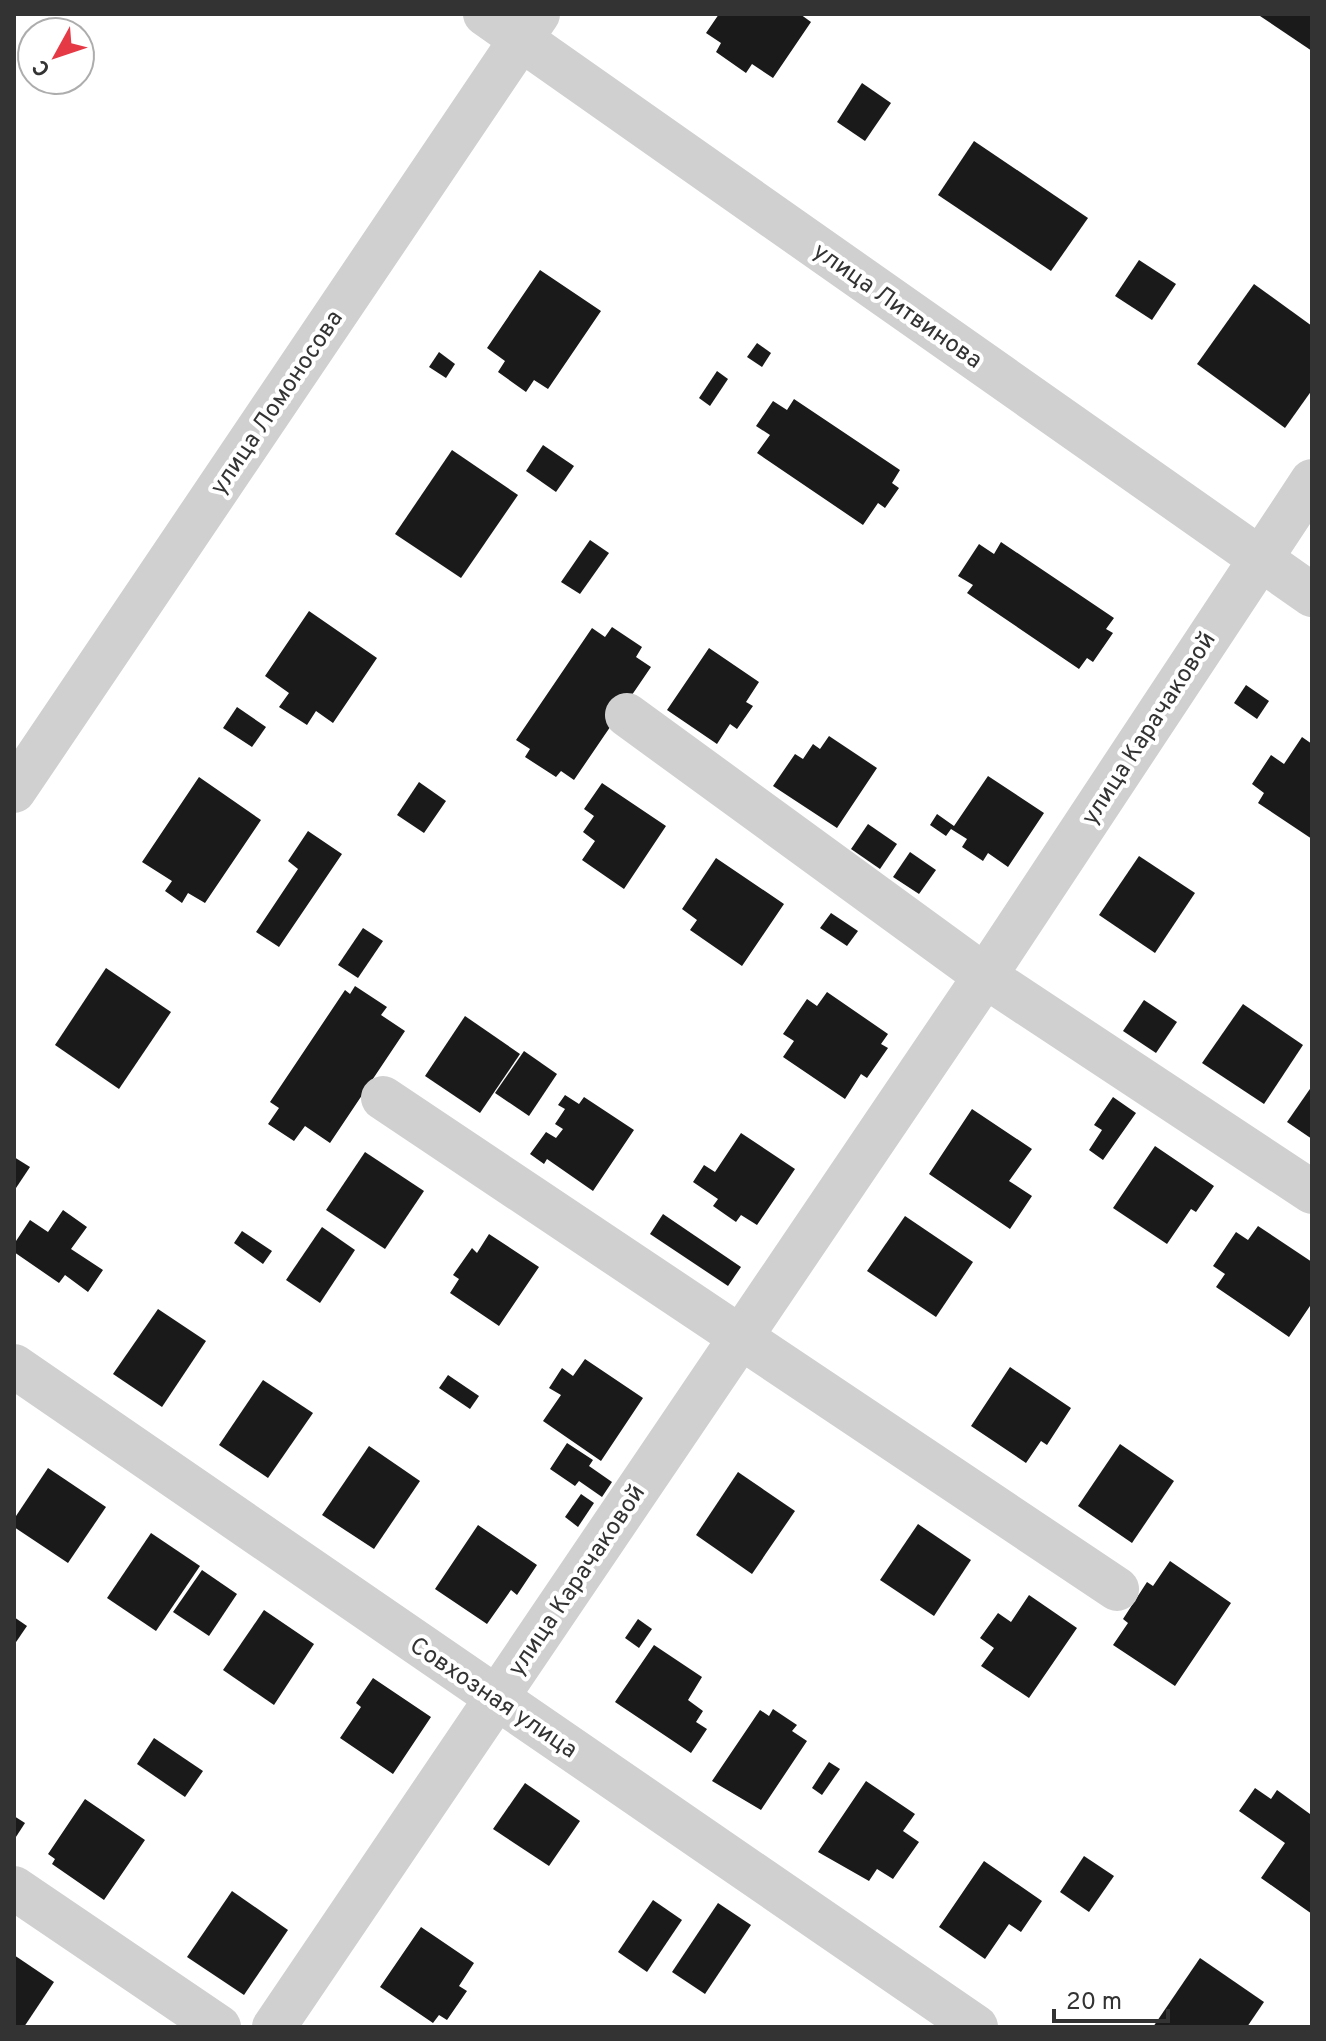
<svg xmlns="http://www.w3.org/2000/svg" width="1326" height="2041" font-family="Overpass,sans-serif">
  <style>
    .building { fill: #1a1a1a }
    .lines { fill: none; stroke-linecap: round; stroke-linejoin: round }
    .minor { stroke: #d0d0d0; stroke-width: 44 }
    .labels { text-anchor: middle; stroke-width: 8; stroke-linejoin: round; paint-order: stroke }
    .street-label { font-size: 24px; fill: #333; stroke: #fff }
  </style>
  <rect width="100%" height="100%" fill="#fff"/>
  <g class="building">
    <polygon points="719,14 800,14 811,22 773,78 752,64 746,73 716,52 721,43 706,33"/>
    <polygon points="1257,14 1312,14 1312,51"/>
    <polygon points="862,83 891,103 865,141 837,122"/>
    <polygon points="974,141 1088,218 1051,271 938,195"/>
    <polygon points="1139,260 1176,284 1152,320 1115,296"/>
    <polygon points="540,270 601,311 548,389 534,380 526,392 498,372 505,361 487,348"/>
    <polygon points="1254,284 1312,326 1312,390 1285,428 1197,364"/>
    <polygon points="757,343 771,353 762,367 747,357"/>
    <polygon points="439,352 455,364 446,378 429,367"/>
    <polygon points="717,371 728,379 710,406 699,398"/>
    <polygon points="794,399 900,470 892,483 899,488 885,508 878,503 863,525 757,453 770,435 756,426 773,401 787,410"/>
    <polygon points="543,445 574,466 556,492 526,471"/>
    <polygon points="452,450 518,495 461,578 395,534"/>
    <polygon points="590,540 609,553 580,594 561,582"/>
    <polygon points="1001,542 1114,618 1106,629 1113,633 1093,662 1087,658 1079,669 967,593 973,585 958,576 979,544 994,554"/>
    <polygon points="309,611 377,658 333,723 316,711 307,725 279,707 289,693 265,676"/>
    <polygon points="612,627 642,647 636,657 651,667 574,780 561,771 556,777 525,757 530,749 516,740 592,628 605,637"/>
    <polygon points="709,648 759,682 746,702 753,706 737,729 730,724 717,744 667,710"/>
    <polygon points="1246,685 1269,701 1257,719 1234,703"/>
    <polygon points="237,707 266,727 252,747 223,728"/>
    <polygon points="829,736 877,768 837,828 773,786 795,754 803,759 813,744 820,749"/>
    <polygon points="1302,737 1312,744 1312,839 1258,803 1264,793 1252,784 1271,755 1284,764"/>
    <polygon points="988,776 1044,813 1008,867 988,853 983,861 962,847 967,839 951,829 946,836 930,825 937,814 954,826"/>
    <polygon points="199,777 261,820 205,903 188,893 182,903 165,891 172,881 142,862"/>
    <polygon points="419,782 446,801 424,833 397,815"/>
    <polygon points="602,783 666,826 624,889 582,860 595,841 583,832 594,816 584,809"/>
    <polygon points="868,824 897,844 880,869 851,849"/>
    <polygon points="308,831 342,854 279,947 256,932 298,869 288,861"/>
    <polygon points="910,852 936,870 919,894 893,877"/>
    <polygon points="1139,856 1195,893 1155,953 1099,915"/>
    <polygon points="716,858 784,904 742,966 690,930 697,920 682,909"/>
    <polygon points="831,913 858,931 847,946 820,928"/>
    <polygon points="363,928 383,941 358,978 338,965"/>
    <polygon points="106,968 171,1012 119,1089 55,1045"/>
    <polygon points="355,986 387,1007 381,1015 405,1031 330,1143 305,1126 294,1141 268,1124 279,1108 270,1102 345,990 350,994"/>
    <polygon points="827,992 888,1034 881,1044 888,1048 867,1078 861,1074 845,1099 783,1057 794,1041 783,1034 807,999 817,1006"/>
    <polygon points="1144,1000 1177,1022 1156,1053 1123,1031"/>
    <polygon points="1243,1004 1303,1045 1264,1104 1202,1063"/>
    <polygon points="465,1016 520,1054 480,1113 425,1076"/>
    <polygon points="524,1051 557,1074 529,1116 495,1093"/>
    <polygon points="1312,1086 1312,1139 1287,1122"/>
    <polygon points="565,1095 579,1104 584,1097 634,1130 593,1191 547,1159 544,1164 530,1154 546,1132 556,1138 563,1129 555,1124 565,1109 558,1105"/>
    <polygon points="1113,1097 1136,1113 1103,1160 1089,1150 1102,1130 1094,1125"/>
    <polygon points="972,1109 1032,1149 1009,1181 1032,1196 1010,1229 929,1174"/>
    <polygon points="741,1133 795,1169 757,1225 741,1215 736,1222 713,1206 718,1199 693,1182 704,1165 715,1172"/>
    <polygon points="1155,1146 1214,1186 1196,1212 1191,1209 1167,1244 1113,1208"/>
    <polygon points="365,1152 424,1191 385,1249 326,1210"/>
    <polygon points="14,1157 30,1167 14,1191"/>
    <polygon points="63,1210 87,1227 71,1249 103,1270 88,1292 65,1275 59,1283 14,1252 14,1244 30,1220 48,1232"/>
    <polygon points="663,1214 741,1267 728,1286 650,1234"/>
    <polygon points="905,1216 973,1262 936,1317 867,1271"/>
    <polygon points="1258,1226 1312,1262 1312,1303 1289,1337 1216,1287 1225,1274 1213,1266 1236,1232 1248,1240"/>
    <polygon points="322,1227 355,1250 320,1303 286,1280"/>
    <polygon points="242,1231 272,1251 263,1264 234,1243"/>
    <polygon points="489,1234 539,1267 499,1326 450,1293 459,1279 453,1275 472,1248 477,1253"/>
    <polygon points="158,1309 206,1341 162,1407 113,1374"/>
    <polygon points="585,1359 643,1398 601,1461 543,1421 561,1395 549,1388 562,1368 573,1376"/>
    <polygon points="1010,1367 1071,1408 1047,1445 1041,1441 1026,1463 971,1426"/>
    <polygon points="448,1375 479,1396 470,1409 439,1388"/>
    <polygon points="263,1380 313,1413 268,1478 219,1445"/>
    <polygon points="567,1443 593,1460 589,1466 612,1482 602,1497 579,1481 575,1486 550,1469"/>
    <polygon points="1120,1444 1174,1481 1132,1543 1078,1506"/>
    <polygon points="369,1446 420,1481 374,1549 322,1515"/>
    <polygon points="48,1468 106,1507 68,1563 14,1527 14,1519"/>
    <polygon points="738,1472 795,1511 752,1574 696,1535"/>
    <polygon points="581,1494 594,1503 578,1527 565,1517"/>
    <polygon points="918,1524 971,1560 934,1616 880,1580"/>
    <polygon points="478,1525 537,1565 517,1595 511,1590 487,1624 435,1589"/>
    <polygon points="151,1533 200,1566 156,1631 107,1598"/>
    <polygon points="1170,1561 1231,1603 1175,1686 1113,1645 1128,1623 1123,1619 1147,1582 1153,1586"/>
    <polygon points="202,1570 237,1594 209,1636 173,1612"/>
    <polygon points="1029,1595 1077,1628 1029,1698 981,1666 994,1648 980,1638 998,1613 1011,1622"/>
    <polygon points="264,1610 314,1644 274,1705 223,1670"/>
    <polygon points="14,1617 27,1626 14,1645"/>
    <polygon points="638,1619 652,1629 639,1648 625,1638"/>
    <polygon points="654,1645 702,1677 688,1700 703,1711 696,1722 707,1729 691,1753 615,1702"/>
    <polygon points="373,1678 431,1717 393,1774 340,1738 361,1707 356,1703"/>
    <polygon points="773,1709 797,1725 792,1731 807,1741 761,1810 712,1781 760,1710 769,1716"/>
    <polygon points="154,1738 203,1771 185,1797 137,1764"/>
    <polygon points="829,1762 840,1769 822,1795 812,1788"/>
    <polygon points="866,1781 915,1814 903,1831 919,1842 893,1879 877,1869 869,1881 818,1852"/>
    <polygon points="525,1783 580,1821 549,1866 493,1829"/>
    <polygon points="1255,1788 1271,1799 1277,1790 1310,1814 1312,1811 1312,1914 1261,1878 1285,1843 1239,1811"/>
    <polygon points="85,1799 145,1840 104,1900 52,1864 55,1859 48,1854"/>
    <polygon points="14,1816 25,1823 14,1840"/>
    <polygon points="1084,1856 1114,1876 1089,1912 1060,1892"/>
    <polygon points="984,1861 1042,1901 1021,1932 1009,1924 985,1959 939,1927"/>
    <polygon points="232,1891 288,1930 244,1995 187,1957"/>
    <polygon points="653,1900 682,1920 647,1972 618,1952"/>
    <polygon points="718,1903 751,1925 705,1994 672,1972"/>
    <polygon points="421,1927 474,1963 459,1986 467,1991 447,2020 439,2015 433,2023 380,1987"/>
    <polygon points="14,1955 54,1982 24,2027 14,2027"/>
    <polygon points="1200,1958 1264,2002 1247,2027 1153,2027"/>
  </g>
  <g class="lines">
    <g class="minor">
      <polyline points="485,14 1312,595"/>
      <polyline points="627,715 985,976 1312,1192"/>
      <polyline points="14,791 538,14"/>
      <polyline points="383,1098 1117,1589"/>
      <polyline points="14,1366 976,2027"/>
      <polyline points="14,1888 219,2027"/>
      <polyline points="274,2027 985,976 1312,481"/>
    </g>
  </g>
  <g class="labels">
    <g class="street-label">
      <text transform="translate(898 305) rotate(35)" y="8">улица Литвинова</text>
      <text transform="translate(276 402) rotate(-56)" y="8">улица Ломоносова</text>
      <text transform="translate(1148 728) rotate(-57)" y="8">улица Карачаковой</text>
      <text transform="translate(576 1580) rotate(-56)" y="8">улица Карачаковой</text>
      <text transform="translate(494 1697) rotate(34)" y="8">Совхозная улица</text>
    </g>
  </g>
  <rect width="1326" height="2041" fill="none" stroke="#333333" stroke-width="32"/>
  <g transform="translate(56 56) rotate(230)"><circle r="38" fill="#ffffff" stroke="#adadad" stroke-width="2"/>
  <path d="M0-6L14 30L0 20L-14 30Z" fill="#e63946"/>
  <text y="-12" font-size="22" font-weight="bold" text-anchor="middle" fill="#333333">С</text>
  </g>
  <path d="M1054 2009v12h114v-12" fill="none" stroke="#333333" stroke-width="4"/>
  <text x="1066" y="2009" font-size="24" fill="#333333" stroke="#ffffff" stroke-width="6" paint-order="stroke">20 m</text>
</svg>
